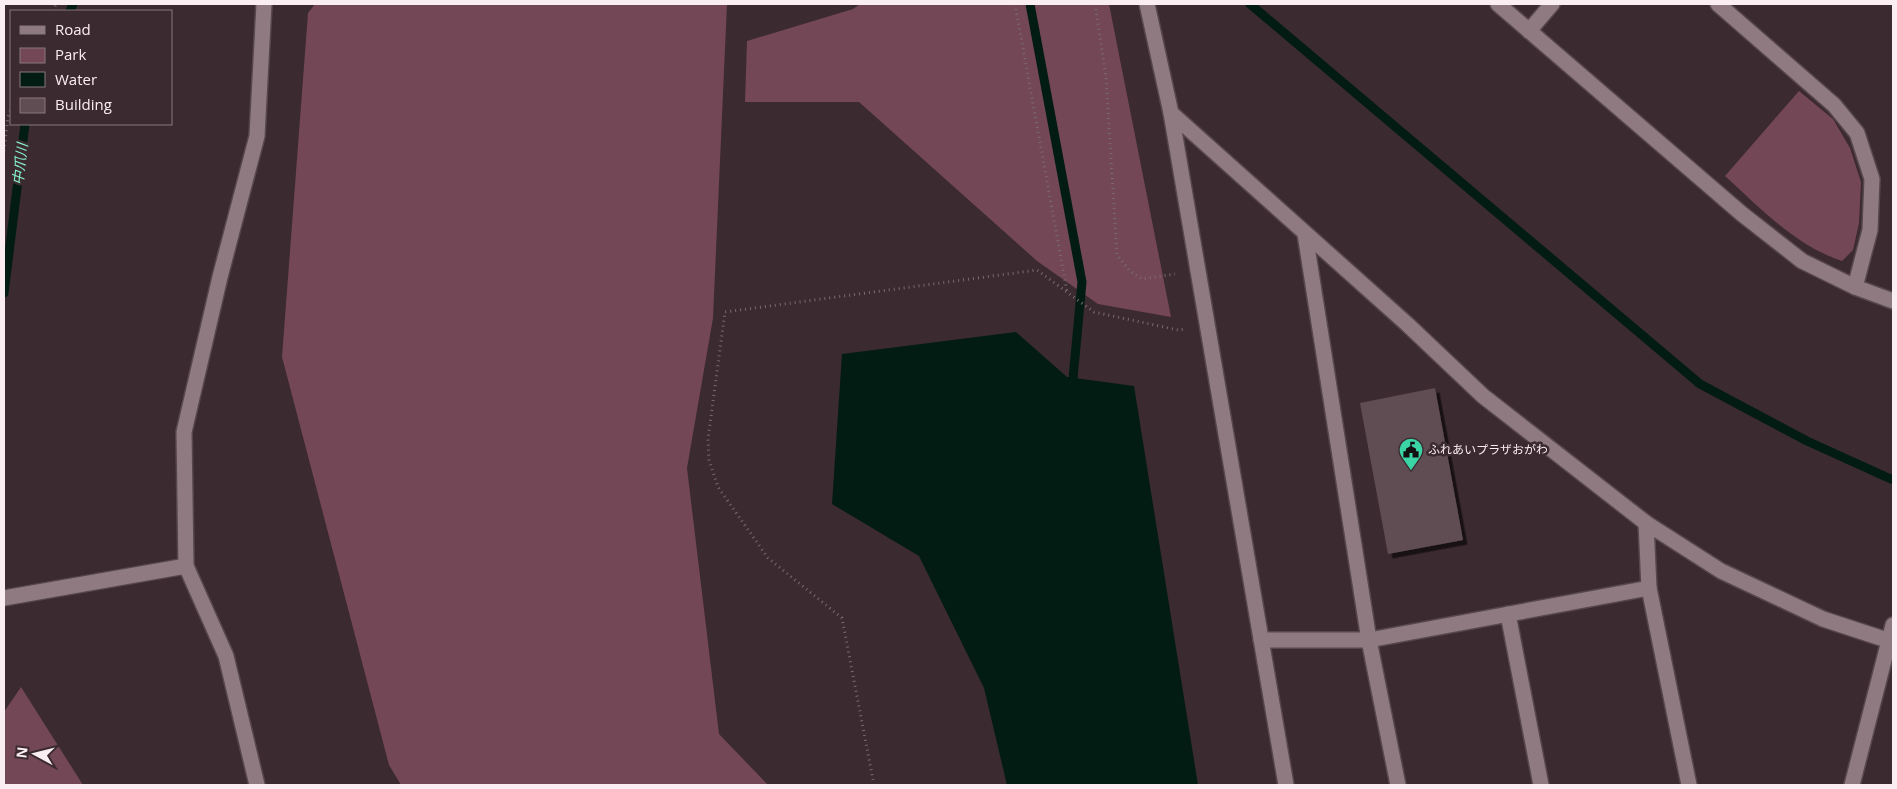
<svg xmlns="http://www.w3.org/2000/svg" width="1897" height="789" font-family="'Open Sans','Noto Sans JP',sans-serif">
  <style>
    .green { fill: #734756 }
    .water { fill: #031c13 }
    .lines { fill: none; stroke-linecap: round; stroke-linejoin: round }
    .stream { stroke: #031c13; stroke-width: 9 }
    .building { fill: #604d53; filter: url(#shadow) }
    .minor-casing { stroke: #56474c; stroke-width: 18 }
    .tertiary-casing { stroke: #56474c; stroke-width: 18 }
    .path { stroke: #7a6b70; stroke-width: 3; stroke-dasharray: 1 4; stroke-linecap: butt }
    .minor { stroke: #8f7a81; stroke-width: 15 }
    .tertiary { stroke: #8f7a81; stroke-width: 15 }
    .labels { text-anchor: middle; stroke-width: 5; stroke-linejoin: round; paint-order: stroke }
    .poi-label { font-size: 12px; fill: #faeef2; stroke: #3b2a30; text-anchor: start }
    .water-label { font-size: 14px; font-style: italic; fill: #88fad0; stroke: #3b2a30 }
  </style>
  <defs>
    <filter id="shadow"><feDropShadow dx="4.5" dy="4.5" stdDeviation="0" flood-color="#0009"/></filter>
  </defs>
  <rect width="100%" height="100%" fill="#3b2a30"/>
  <g class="green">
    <polygon points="315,4 727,4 713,318 687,468 719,734 768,785 401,785 389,765 282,357 308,13"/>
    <polygon points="860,4 1109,4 1171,317 1098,304 1037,261 859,102 745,102 747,41 853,9"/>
    <path d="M1799 91 1833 119 1850 148 1861 182 1859 223 1853 250 1842 261C1796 246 1760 208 1725 176Z"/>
    <polygon points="21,687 83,785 4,785 4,712"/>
  </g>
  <polygon class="water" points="1016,332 1067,377 1134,386 1198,785 1007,785 984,688 919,556 832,504 842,354"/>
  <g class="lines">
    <g class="stream">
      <polyline points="1030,4 1082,282 1072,389"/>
      <polyline points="1250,4 1700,384 1807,441 1893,480"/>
      <polyline points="70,11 73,4"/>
      <polyline points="4,293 25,124"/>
    </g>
  </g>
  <polygon class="building" points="1435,388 1463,540 1388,554 1360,403"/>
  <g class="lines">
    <defs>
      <g id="minor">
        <polyline points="1498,4 1742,214 1802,261 1855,287 1893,301"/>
        <polyline points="1718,4 1834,105 1857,133 1872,179 1870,230 1855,287"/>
        <polyline points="1529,31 1552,4"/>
        <polyline points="1171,113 1407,324 1483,396 1646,523 1721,571 1823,619 1893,642"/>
        <polyline points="1305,234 1369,640 1398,785"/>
        <polyline points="1646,523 1649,588 1689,785"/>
        <polyline points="4,598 186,566"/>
        <polyline points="1508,614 1541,785"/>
        <polyline points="1261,640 1369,640 1649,588"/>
        <polyline points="257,785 226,656 186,566 184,432 220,277 257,136 264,4"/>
        <polyline points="1852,785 1893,625"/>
      </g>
      <polyline id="tertiary" points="1147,4 1171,113 1286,785"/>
    </defs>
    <use href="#minor" class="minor-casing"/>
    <use href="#tertiary" class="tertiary-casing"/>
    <g class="path">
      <polyline points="1015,4 1067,292"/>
      <polyline points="1095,4 1106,78 1117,255 1130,271 1142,279 1175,274"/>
      <polyline points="53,11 56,4"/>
      <polyline points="4,151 8,117 11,109"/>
      <polyline points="874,785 842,618 768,558 718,487 709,460 708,439 725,312 1037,270 1094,312 1178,330 1186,329"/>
    </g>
    <use href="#minor" class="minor"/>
    <use href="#tertiary" class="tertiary"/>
  </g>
  <defs>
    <symbol id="civic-pin" viewBox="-11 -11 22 30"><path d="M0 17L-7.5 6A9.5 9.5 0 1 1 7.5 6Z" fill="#3bd4a4" stroke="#3b2a30"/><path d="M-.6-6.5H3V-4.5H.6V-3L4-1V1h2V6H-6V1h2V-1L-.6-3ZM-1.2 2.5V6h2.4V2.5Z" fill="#111"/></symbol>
  </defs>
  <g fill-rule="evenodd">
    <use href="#civic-pin" x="1397" y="436" width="28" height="38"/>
  </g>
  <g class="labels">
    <g class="poi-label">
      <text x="1428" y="454">ふれあいプラザおがわ</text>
    </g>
    <g class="water-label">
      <text transform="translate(20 164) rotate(-83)" y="5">中爪川</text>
    </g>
  </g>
  <rect width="1897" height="789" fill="none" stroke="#faeef2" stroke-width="10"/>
  <rect x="10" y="10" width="162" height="115" fill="#3b2a30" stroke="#87787e"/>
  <rect x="20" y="26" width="25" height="8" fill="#8f7a81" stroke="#87787e"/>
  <text x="55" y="35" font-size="15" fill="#faeef2">Road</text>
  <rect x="20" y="48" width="25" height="15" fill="#734756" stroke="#87787e"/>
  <text x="55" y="60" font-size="15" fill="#faeef2">Park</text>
  <rect x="20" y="72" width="25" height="15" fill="#031c13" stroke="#87787e"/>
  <text x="55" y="85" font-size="15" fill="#faeef2">Water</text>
  <rect x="20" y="98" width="25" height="15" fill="#604d53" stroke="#87787e"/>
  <text x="55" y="110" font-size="15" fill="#faeef2">Building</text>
  <g transform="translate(35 754) rotate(277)" stroke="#3b2a30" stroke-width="4" paint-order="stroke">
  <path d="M0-4L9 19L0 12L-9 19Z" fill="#faeef2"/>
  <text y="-8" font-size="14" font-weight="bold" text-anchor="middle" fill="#faeef2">N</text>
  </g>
</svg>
